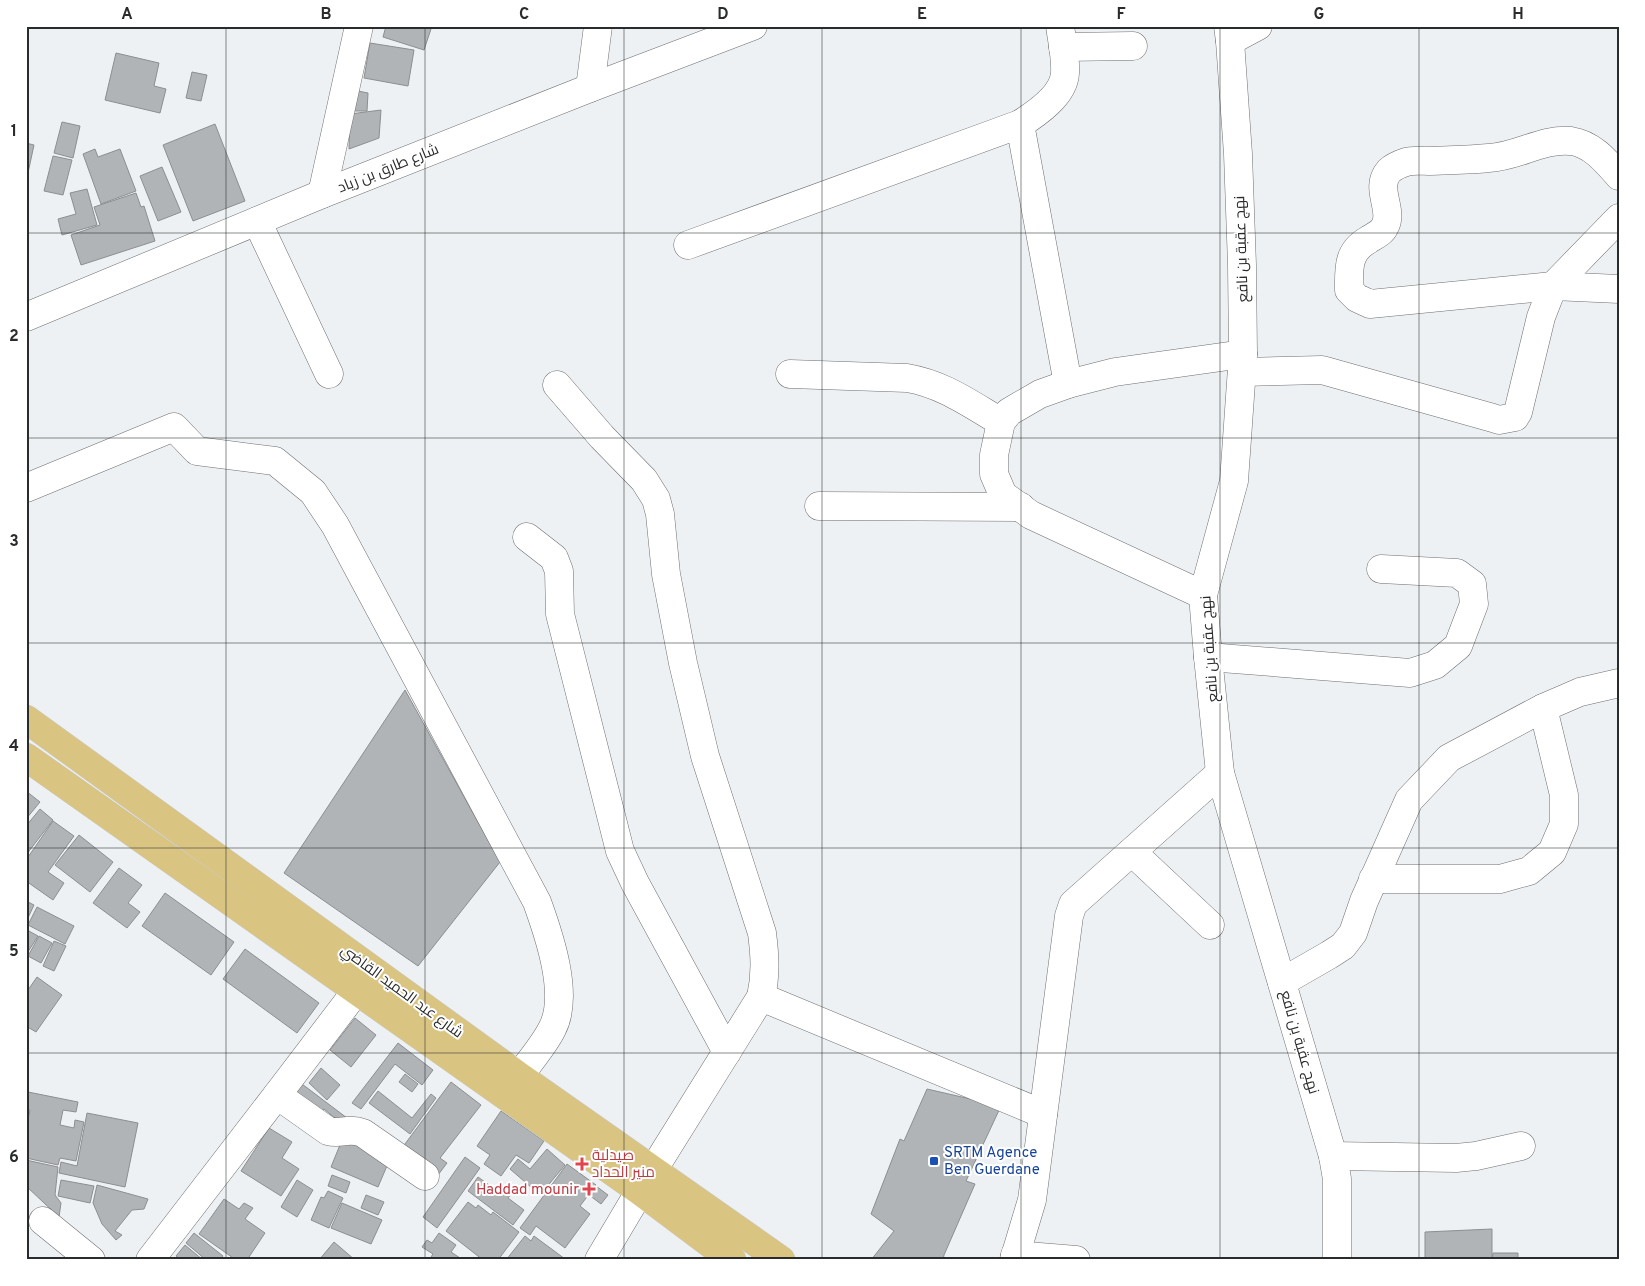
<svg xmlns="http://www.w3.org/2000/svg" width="1645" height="1286" font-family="Overpass,Cairo,sans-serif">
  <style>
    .building { fill: #b1b4b6; stroke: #8c8e90 }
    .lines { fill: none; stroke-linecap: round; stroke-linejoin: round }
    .minor-casing { stroke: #6d6f71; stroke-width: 29 }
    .major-casing { stroke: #ccc; stroke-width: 29 }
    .minor { stroke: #fff; stroke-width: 28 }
    .major { stroke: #d9c482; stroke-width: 28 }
    .grid { fill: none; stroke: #2a2b2b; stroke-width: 1; stroke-opacity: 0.55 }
    .transit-dot { fill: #1a4fb4; stroke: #fff; stroke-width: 2 }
    .health-dot { fill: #e0444e; stroke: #fff; stroke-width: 2 }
    .labels { text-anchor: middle; stroke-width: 4; stroke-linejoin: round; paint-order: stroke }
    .street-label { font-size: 15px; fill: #2a2b2b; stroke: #fff }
    .transit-label { font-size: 15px; fill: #164399; stroke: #fff; text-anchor: start }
    .health-label { font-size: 15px; fill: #be3a42; stroke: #fff; text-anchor: start }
    .neatline { fill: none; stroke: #2a2b2b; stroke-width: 2 }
    .grid-label { font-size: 16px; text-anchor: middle; font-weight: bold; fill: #2a2b2b }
  </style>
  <rect width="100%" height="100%" fill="#eef1f3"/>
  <g class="building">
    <polygon points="386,26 432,26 424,50 383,37"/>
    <polygon points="370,43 414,50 408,86 364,78"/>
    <polygon points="116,53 159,63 154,86 166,89 160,113 105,100"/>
    <polygon points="192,72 207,75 201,101 186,98"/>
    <polygon points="353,90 368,93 367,111 348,111"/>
    <polygon points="381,110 379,138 349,149 350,114"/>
    <polygon points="62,122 80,126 73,158 54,153"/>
    <polygon points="215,124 245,201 193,221 163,145"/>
    <polygon points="26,143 34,145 26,182"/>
    <polygon points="95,149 98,157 120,149 136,191 101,204 83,154"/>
    <polygon points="53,156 72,160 63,195 44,191"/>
    <polygon points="162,167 181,212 158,221 140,176"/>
    <polygon points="87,189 97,225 62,235 58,219 76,214 70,193"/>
    <polygon points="136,193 141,207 144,206 155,241 81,265 71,235 100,225 94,207"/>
    <polygon points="405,690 500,862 418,966 284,873"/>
    <polygon points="26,791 40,802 26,819"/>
    <polygon points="40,809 53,820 26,855 26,826"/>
    <polygon points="53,821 74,836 48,872 64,883 53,900 26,881 26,860"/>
    <polygon points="79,835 113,862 90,892 55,865"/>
    <polygon points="119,868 142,885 128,903 140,912 127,928 93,903"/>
    <polygon points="165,893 234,942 211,975 142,926"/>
    <polygon points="26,901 34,905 26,922"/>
    <polygon points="37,907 74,926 65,944 28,925"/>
    <polygon points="27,930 38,936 26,955 26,931"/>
    <polygon points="39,936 52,943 41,963 28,956"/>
    <polygon points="54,941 66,946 54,971 43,966"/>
    <polygon points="245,949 319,1003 297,1033 223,979"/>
    <polygon points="37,977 62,995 36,1032 26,1026 26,988 28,990"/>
    <polygon points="355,1018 376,1035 351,1067 330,1050"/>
    <polygon points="398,1043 433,1070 422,1085 395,1064 361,1109 352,1103"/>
    <polygon points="321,1068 340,1085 327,1100 309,1083"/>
    <polygon points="405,1074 418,1084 412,1092 399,1082"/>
    <polygon points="451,1082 481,1105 440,1158 447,1163 438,1175 402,1148"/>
    <polygon points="302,1084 347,1118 342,1124 324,1109 320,1115 294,1094"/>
    <polygon points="927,1089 1001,1106 966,1181 975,1184 944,1255 943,1260 871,1260 894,1231 871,1214 900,1139 904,1141"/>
    <polygon points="378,1091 412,1118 431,1094 436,1098 410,1134 369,1103"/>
    <polygon points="28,1092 78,1102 76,1112 63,1110 60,1125 74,1128 75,1120 84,1122 76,1161 60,1158 58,1165 26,1158 26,1129 30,1110 26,1109"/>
    <polygon points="501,1111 544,1141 529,1163 516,1155 501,1176 484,1164 490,1155 477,1146"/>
    <polygon points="87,1113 138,1123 125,1187 59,1173 61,1162 77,1166"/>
    <polygon points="269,1128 292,1142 282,1158 299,1169 281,1196 241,1171"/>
    <polygon points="344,1135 392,1154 378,1187 331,1167"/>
    <polygon points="547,1149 565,1165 540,1195 510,1169 518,1159 530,1169"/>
    <polygon points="465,1157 480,1168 437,1228 423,1217"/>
    <polygon points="26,1160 58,1167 55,1195 61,1203 59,1217 26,1186"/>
    <polygon points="567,1164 596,1185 580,1206 590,1214 565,1248 536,1226 530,1235 520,1228"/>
    <polygon points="332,1175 350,1182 346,1193 328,1186"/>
    <polygon points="478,1177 500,1193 505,1186 513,1192 508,1198 524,1210 513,1225 468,1191"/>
    <polygon points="61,1180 94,1186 90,1203 58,1196"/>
    <polygon points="297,1180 313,1190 297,1217 281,1207"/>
    <polygon points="97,1185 148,1199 144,1209 132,1210 115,1231 122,1235 116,1240 102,1224 93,1203"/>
    <polygon points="596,1186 608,1195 601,1204 589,1195"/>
    <polygon points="328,1191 343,1198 329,1228 311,1220 321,1197 324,1198"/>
    <polygon points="366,1195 384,1202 378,1215 361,1208"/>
    <polygon points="224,1199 239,1209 244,1203 253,1208 245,1219 265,1233 247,1260 236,1260 199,1234"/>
    <polygon points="468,1202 476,1208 478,1205 491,1215 493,1212 519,1232 498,1260 483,1260 446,1231"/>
    <polygon points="342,1203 382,1220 371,1244 331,1228"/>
    <polygon points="1492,1229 1492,1260 1425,1260 1425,1232"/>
    <polygon points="194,1233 223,1256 220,1260 206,1260 186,1243"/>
    <polygon points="439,1233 456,1245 451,1252 463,1260 429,1260 433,1254 422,1247 427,1240 432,1243"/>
    <polygon points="525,1236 531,1241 534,1236 565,1259 506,1260"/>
    <polygon points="334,1242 355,1260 319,1260"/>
    <polygon points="185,1245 203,1260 181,1260 176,1256"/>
    <polygon points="1493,1253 1518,1253 1518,1260 1492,1260"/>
  </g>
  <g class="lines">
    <defs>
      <g id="minor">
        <polyline points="1228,26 1230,41 1238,154 1242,265 1243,354 1234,481 1203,595 1208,657 1220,773 1333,1156 1337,1179 1337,1260"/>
        <polyline points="1230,41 1258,26"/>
        <polyline points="1063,47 1133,46"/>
        <polyline points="590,88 598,26"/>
        <polyline points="1020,124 1068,384"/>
        <path d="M1619 176C1606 161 1592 144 1571 141 1543 138 1517 157 1489 158 1469 160 1449 160 1429 161 1422 161 1413 160 1406 162 1400 164 1393 167 1389 171 1374 188 1394 210 1385 226 1382 233 1374 236 1368 240 1347 252 1349 269 1349 290L1357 298 1370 304 1553 286 1619 289"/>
        <polyline points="322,194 359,26"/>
        <polyline points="257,221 329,374"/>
        <path d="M688 245 1020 124C1036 114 1064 95 1065 73 1066 58 1062 41 1060 26"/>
        <polyline points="26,317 322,194 590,88 753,26"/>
        <polyline points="1242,372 1322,370 1493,418 1499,420 1515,417 1518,412 1541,317 1553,286 1619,218"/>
        <path d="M790 374 907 378C943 384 970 404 1001 422"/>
        <path d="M557 385 602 437 644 480 656 499 660 514 666 574 683 663 705 756 762 933C765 956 766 975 761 997L640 1191 599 1260"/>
        <path d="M26 488 174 427 197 451 275 461 313 492 335 525 537 902C549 935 570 996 552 1029 544 1045 530 1061 519 1076"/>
        <polyline points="819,506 1021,507"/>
        <polyline points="527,537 554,558 559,571 560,614 620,851 635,883 727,1052"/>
        <polyline points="1203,595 1031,515 1003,495 994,474 994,455 1001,422 1009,412 1040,394 1068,384 1115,372 1243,354"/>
        <polyline points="1208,657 1410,673 1435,665 1458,646 1474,604 1472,584 1457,573 1381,569"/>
        <polyline points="1132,852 1210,925"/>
        <polyline points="1373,879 1500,879 1529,871 1552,852 1564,824 1564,795 1543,708"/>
        <polyline points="1282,982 1329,955 1343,946 1353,933 1364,901 1409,800 1449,758 1543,708 1580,692 1619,683"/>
        <polyline points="761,997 1043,1114"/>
        <path d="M277 1095 328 1131C342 1135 347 1127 363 1133L425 1176"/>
        <polyline points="1333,1156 1456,1158 1476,1156 1521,1146"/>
        <polyline points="43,1221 91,1260"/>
        <polyline points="1015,1255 1076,1260"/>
        <polyline points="150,1260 277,1095 357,990 370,970"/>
        <polyline points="1014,1260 1032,1200 1069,916 1073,904 1220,773"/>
      </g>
      <g id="major">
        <polyline points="26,719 519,1076 781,1260"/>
        <polyline points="26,757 640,1191 732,1260"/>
      </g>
    </defs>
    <use href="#minor" class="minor-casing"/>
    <use href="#major" class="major-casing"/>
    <use href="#minor" class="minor"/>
    <use href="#major" class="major"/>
  </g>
  <path class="grid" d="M226 26V1260M425 26V1260M624 26V1260M822 26V1260M1021 26V1260M1220 26V1260M1419 26V1260M26 233H1619M26 438H1619M26 643H1619M26 848H1619M26 1053H1619"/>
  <rect class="transit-dot" x="929" y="1156" width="10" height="10" rx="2.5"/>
  <g class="health-dot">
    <path d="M579.5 1156.5h5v5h5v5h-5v5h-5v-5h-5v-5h5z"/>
    <path d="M586.5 1181.5h5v5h5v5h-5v5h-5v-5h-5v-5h5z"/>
  </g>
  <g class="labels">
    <g class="street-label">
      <text transform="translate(388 168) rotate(-22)" y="5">شارع طارق بن زياد</text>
      <text transform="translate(1241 249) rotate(-92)" y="5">نهج عقبة بن نافع</text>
      <text transform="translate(1209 649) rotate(-94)" y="5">نهج عقبة بن نافع</text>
      <text transform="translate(402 991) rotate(36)" y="5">شارع عبد الحميد القاضي</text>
      <text transform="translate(1300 1042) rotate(74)" y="5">نهج عقبة بن نافع</text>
    </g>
    <g class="transit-label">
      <text x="944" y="1157">SRTM Agence<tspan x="944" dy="17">Ben Guerdane</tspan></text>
    </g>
    <g class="health-label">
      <text x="592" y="1160">صيدلية<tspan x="592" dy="17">منير الحداد</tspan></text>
      <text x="579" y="1194" text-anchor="end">Haddad mounir</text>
    </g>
  </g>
  <rect width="1645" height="1286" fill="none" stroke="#ffffff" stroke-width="55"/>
  <rect x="28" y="28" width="1590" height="1230" class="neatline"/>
  <g class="grid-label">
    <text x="127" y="19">A</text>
    <text x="326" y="19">B</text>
    <text x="524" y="19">C</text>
    <text x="723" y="19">D</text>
    <text x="922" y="19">E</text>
    <text x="1121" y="19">F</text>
    <text x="1319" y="19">G</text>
    <text x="1518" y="19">H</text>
    <text x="14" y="136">1</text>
    <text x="14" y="341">2</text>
    <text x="14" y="546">3</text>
    <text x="14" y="751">4</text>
    <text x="14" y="956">5</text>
    <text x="14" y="1162">6</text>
  </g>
</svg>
